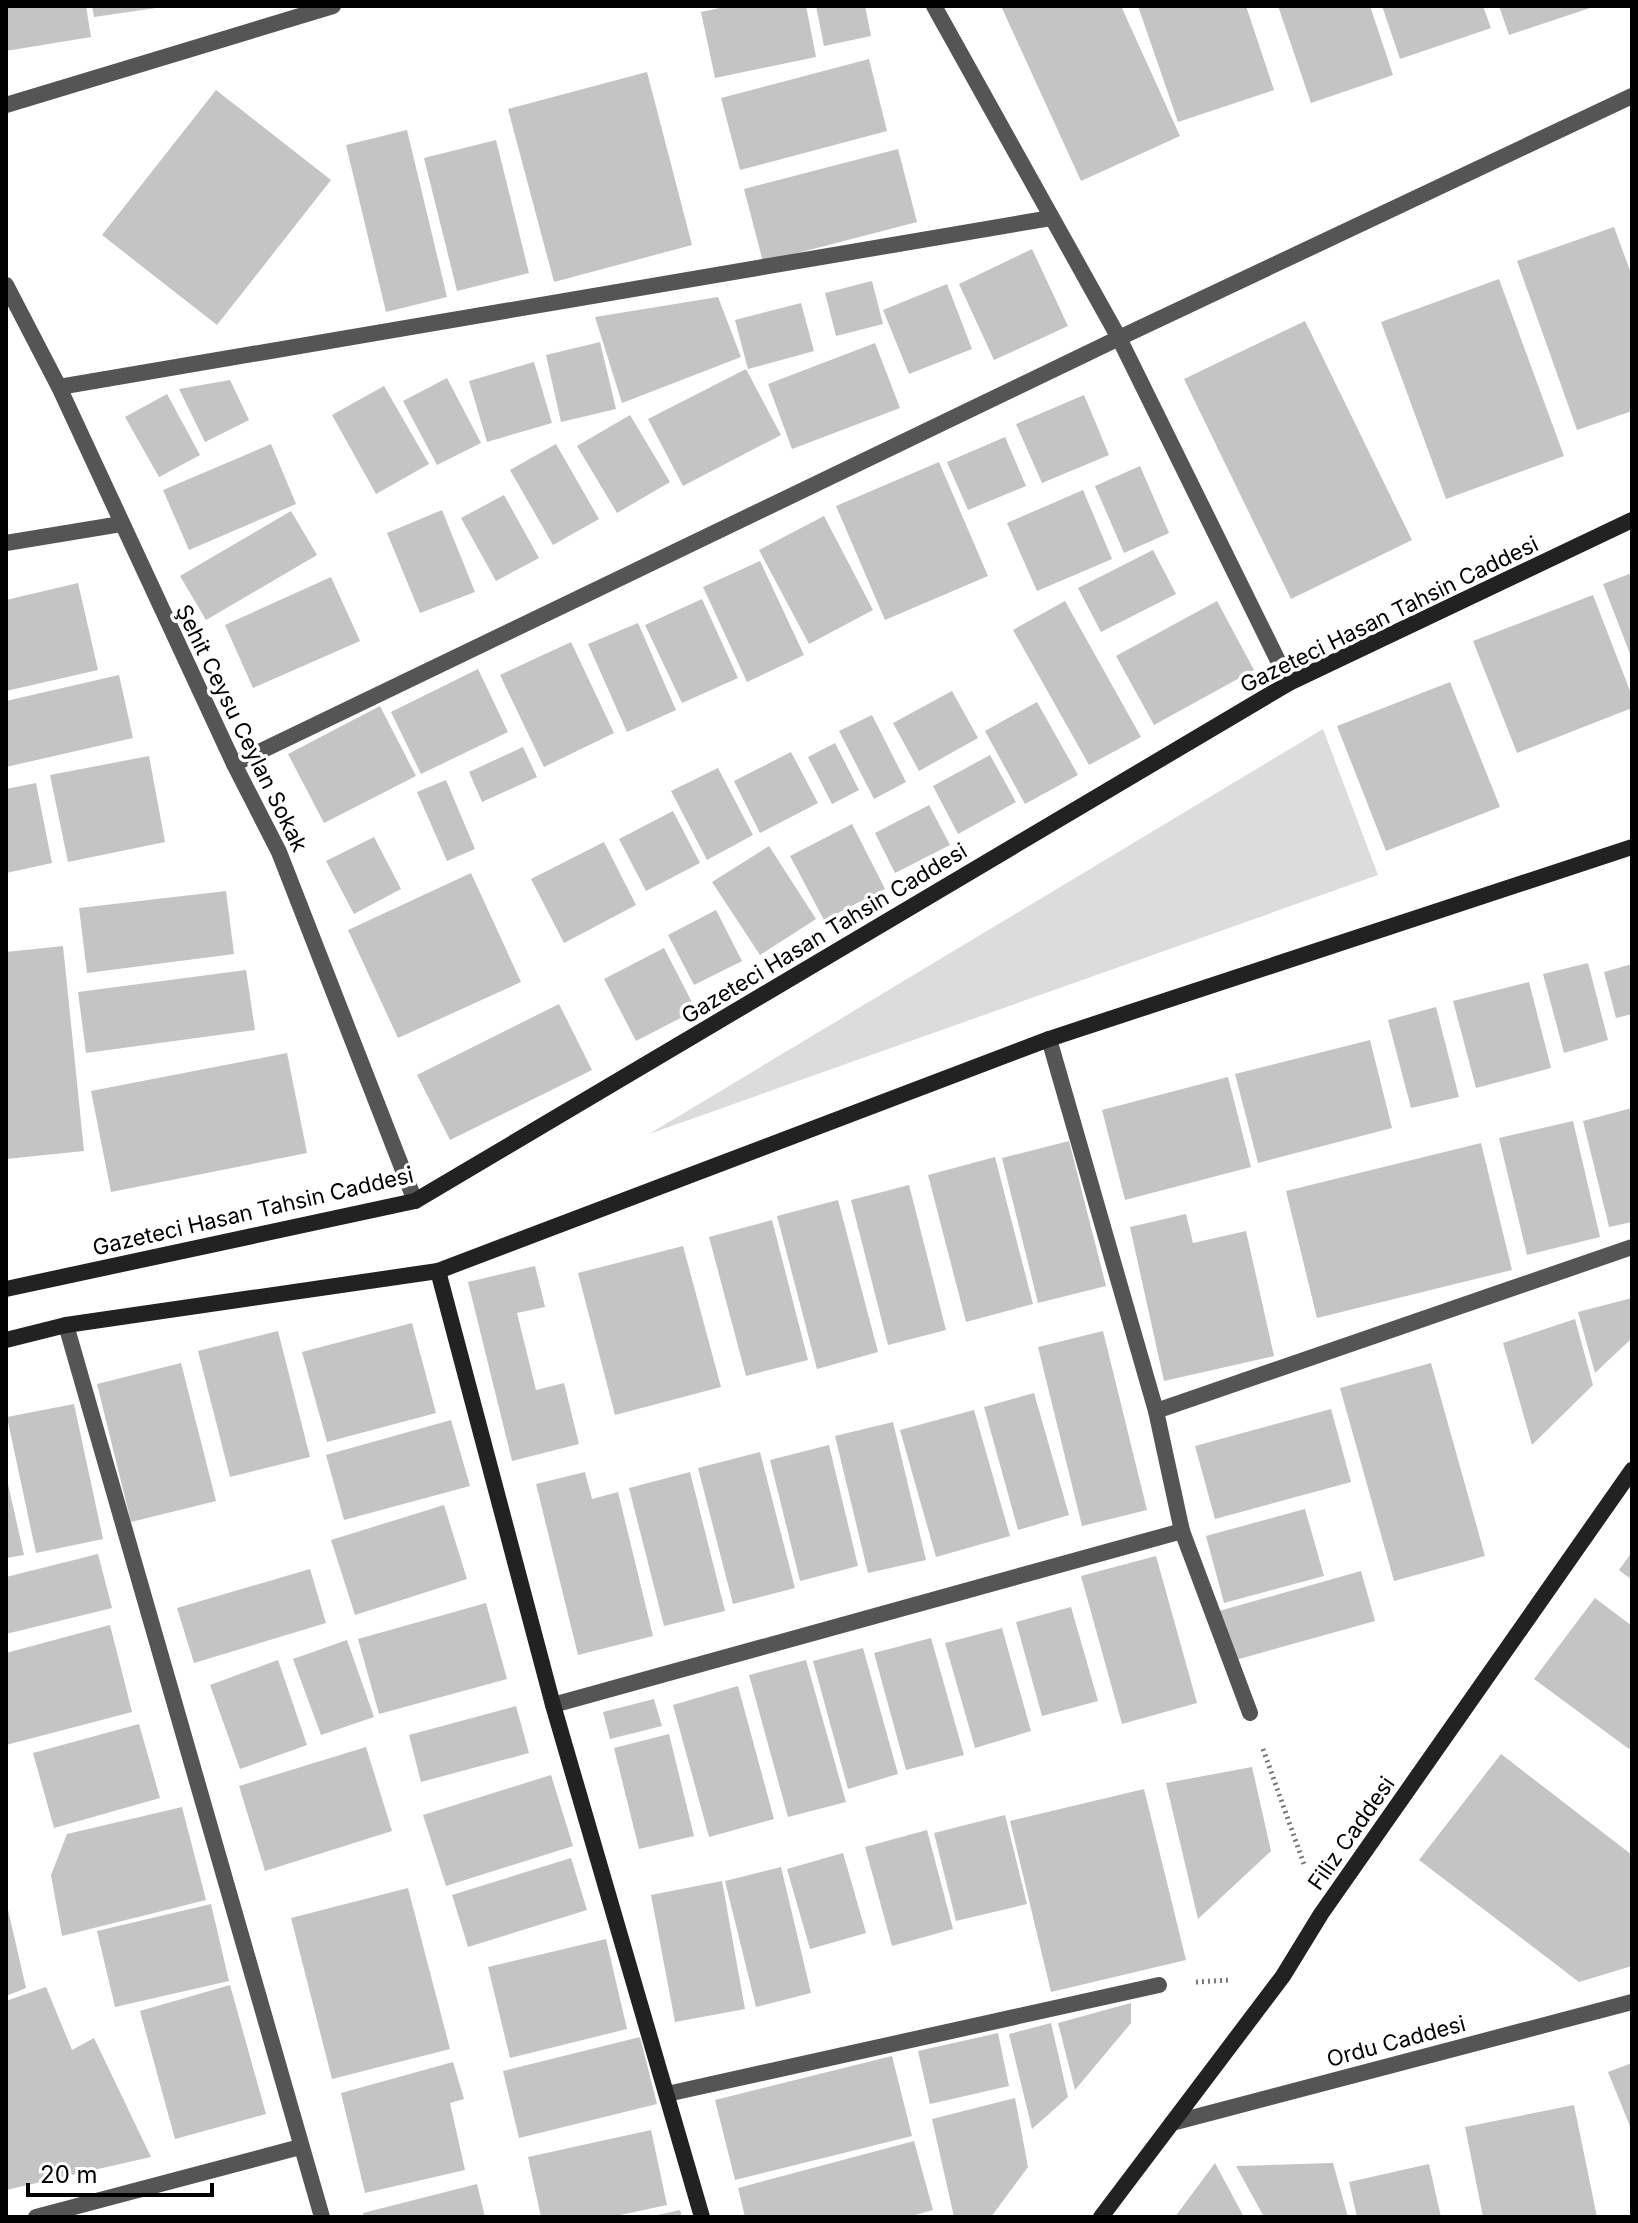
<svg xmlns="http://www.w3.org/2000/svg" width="1638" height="2223" font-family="Inter,sans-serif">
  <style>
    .green { fill: #dcdcdc }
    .building { fill: #c4c4c4 }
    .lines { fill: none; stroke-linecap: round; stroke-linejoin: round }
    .path { stroke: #777; stroke-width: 5; stroke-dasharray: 2 4; stroke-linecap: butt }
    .minor { stroke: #555; stroke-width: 16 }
    .tertiary { stroke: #555; stroke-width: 16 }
    .secondary { stroke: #222; stroke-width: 16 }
    .labels { text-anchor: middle; stroke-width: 7; stroke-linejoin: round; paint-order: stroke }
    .street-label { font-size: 22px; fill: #000; stroke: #fff }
  </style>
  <rect width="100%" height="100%" fill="#fff"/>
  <polygon class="green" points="1323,729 1378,875 649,1134"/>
  <g class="building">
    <polygon points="6,6 86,6 91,37 6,51"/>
    <polygon points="92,6 156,6 156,8 94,17"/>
    <polygon points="729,6 806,6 816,57 715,78 701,12"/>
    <polygon points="816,6 865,6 871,36 824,46"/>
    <polygon points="1001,6 1121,6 1180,136 1081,181"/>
    <polygon points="1138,6 1246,6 1274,90 1178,122"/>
    <polygon points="1278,6 1370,6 1393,75 1311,103"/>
    <polygon points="1382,6 1483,6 1491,28 1400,59"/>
    <polygon points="1499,6 1593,6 1593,7 1509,35"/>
    <polygon points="869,59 887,131 740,170 721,98"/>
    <polygon points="647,72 692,245 554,282 508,109"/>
    <polygon points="216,90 331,180 217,325 102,235"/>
    <polygon points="407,130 447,297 386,312 346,145"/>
    <polygon points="496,140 529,273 457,291 424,158"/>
    <polygon points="898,149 917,222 763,262 744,189"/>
    <polygon points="1614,227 1632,276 1632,411 1577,430 1517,261"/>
    <polygon points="1032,249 1068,326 994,360 959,284"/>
    <polygon points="1499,279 1564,456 1446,499 1381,322"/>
    <polygon points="872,281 883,324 836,336 825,293"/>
    <polygon points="947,284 972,349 909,374 883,310"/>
    <polygon points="718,297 741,357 622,403 595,317"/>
    <polygon points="801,303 814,351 748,369 735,320"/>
    <polygon points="1305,321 1412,540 1291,599 1184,379"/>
    <polygon points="600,342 616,409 561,422 546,355"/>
    <polygon points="875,343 900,408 792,449 768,384"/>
    <polygon points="534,362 552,423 487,442 469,381"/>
    <polygon points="746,369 781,435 683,486 648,419"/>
    <polygon points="447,378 481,443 437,465 403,401"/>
    <polygon points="230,380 249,420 205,442 179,389"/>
    <polygon points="384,386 429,464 376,494 332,415"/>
    <polygon points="167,394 200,455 159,477 125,417"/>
    <polygon points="1084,395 1109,455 1042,483 1016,424"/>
    <polygon points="630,415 670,482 617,513 577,446"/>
    <polygon points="1005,437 1026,486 968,510 947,462"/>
    <polygon points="271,444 296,504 189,550 163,490"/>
    <polygon points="556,444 599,519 553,545 510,470"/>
    <polygon points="939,462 988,576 885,620 836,506"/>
    <polygon points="1140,466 1169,533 1124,553 1095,486"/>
    <polygon points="1083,490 1112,559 1037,591 1007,523"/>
    <polygon points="504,495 539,558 496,581 461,518"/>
    <polygon points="442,510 475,592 420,613 387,533"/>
    <polygon points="291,511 317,555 206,620 180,576"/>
    <polygon points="824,516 873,610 809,644 759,550"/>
    <polygon points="1153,550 1176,594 1101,632 1078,588"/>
    <polygon points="760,561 804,655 747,682 703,587"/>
    <polygon points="1632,573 1632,659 1603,584"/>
    <polygon points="331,577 360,641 253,688 225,625"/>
    <polygon points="78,583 98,670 6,691 6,600"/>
    <polygon points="1593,595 1632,696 1632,708 1517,753 1473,641"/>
    <polygon points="702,599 738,678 682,703 645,625"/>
    <polygon points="1065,601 1141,737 1089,765 1013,630"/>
    <polygon points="1217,601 1254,670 1154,725 1116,656"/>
    <polygon points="638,623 676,710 627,732 588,644"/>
    <polygon points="571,642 614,733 544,767 500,675"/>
    <polygon points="478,669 508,732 421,774 391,712"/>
    <polygon points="119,675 133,738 6,767 6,701"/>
    <polygon points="1450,682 1500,807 1386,851 1337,726"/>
    <polygon points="952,691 978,738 919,771 893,723"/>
    <polygon points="1037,702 1078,775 1025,804 985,731"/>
    <polygon points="380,706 416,776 324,823 288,754"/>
    <polygon points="872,715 906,782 874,799 839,731"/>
    <polygon points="835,743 859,790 832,804 808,757"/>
    <polygon points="523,747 537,777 482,802 469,772"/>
    <polygon points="791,752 818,803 760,833 734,781"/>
    <polygon points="990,755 1016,802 958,834 933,786"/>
    <polygon points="149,756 165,842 68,862 50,775"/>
    <polygon points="718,768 753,835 707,860 671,791"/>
    <polygon points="446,780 475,849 447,861 417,792"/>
    <polygon points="36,783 52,863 6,873 6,789"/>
    <polygon points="929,805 950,845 895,873 875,833"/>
    <polygon points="673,811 700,863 646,891 619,839"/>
    <polygon points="852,824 885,889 824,920 790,856"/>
    <polygon points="374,837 401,889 354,914 326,861"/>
    <polygon points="604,842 636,905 564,943 531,879"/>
    <polygon points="769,846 816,919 760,955 712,882"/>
    <polygon points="471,873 521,982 398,1038 348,930"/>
    <polygon points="226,891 234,954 87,973 79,908"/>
    <polygon points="716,910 742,961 694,985 668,935"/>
    <polygon points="63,946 84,1151 6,1159 6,952"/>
    <polygon points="664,948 696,1010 636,1041 604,979"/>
    <polygon points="1588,963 1608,1040 1564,1053 1543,974"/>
    <polygon points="1632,964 1632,1014 1616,1018 1604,972"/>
    <polygon points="246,970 255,1030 86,1053 78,992"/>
    <polygon points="1529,982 1551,1068 1476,1088 1453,1001"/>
    <polygon points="559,1004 592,1070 450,1140 417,1075"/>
    <polygon points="1436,1007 1459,1097 1411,1108 1388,1020"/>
    <polygon points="1370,1040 1392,1128 1258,1163 1235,1074"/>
    <polygon points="287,1053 307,1153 111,1192 91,1091"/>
    <polygon points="1228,1077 1251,1167 1125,1200 1102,1110"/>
    <polygon points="1632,1108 1632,1222 1609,1227 1583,1121"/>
    <polygon points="1573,1121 1600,1237 1527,1255 1499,1138"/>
    <polygon points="1069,1141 1106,1286 1038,1303 1002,1158"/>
    <polygon points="1481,1143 1512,1270 1317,1318 1286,1191"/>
    <polygon points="995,1157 1033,1304 966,1322 928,1175"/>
    <polygon points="909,1185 946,1330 888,1345 851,1200"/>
    <polygon points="838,1200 878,1352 817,1369 777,1216"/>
    <polygon points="1186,1214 1193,1243 1246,1231 1274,1356 1164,1381 1130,1227"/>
    <polygon points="772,1220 808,1360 746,1376 709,1237"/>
    <polygon points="683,1246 721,1387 615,1415 578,1273"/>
    <polygon points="535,1266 545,1307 517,1313 536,1390 564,1383 579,1444 512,1461 468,1282"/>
    <polygon points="1632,1298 1632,1338 1595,1373 1578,1312"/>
    <polygon points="1575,1319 1593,1385 1532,1445 1503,1343"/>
    <polygon points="412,1323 436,1413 327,1442 302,1352"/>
    <polygon points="278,1331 310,1457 230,1477 198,1351"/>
    <polygon points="1103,1331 1147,1510 1082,1526 1038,1347"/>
    <polygon points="181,1363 216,1501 131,1522 97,1384"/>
    <polygon points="1431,1363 1485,1556 1394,1581 1340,1388"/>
    <polygon points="1034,1393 1069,1515 1018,1530 984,1407"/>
    <polygon points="74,1404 103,1539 36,1553 7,1417"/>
    <polygon points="1331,1409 1351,1482 1215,1519 1195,1446"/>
    <polygon points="974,1410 1010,1536 936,1557 900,1430"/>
    <polygon points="451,1420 470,1486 344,1520 326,1455"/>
    <polygon points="893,1422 926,1560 868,1573 835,1436"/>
    <polygon points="829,1445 858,1566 800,1581 770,1460"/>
    <polygon points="760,1452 795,1588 733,1604 698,1468"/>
    <polygon points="585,1472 592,1499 618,1492 653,1636 578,1655 536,1484"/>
    <polygon points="690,1472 725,1611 664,1626 629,1488"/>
    <polygon points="6,1475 24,1555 6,1558"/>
    <polygon points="444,1505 467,1579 355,1615 331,1540"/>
    <polygon points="1305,1509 1324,1576 1224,1603 1206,1536"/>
    <polygon points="1632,1552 1632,1580 1619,1570"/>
    <polygon points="98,1554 112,1608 6,1634 6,1577"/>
    <polygon points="1156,1556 1197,1703 1122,1724 1081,1576"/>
    <polygon points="310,1569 326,1623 194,1663 177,1608"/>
    <polygon points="1361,1571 1375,1621 1232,1661 1219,1611"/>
    <polygon points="1595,1598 1632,1626 1632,1745 1629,1749 1534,1679"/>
    <polygon points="486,1603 507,1679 379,1714 358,1639"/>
    <polygon points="1071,1607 1098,1701 1042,1716 1016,1622"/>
    <polygon points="110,1625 132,1712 6,1745 6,1653"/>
    <polygon points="1002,1628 1031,1731 975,1748 945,1643"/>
    <polygon points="931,1638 964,1755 906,1770 874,1653"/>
    <polygon points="347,1640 374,1717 321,1735 293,1659"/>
    <polygon points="863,1648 898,1774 848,1789 813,1661"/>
    <polygon points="278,1660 307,1745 240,1769 210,1685"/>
    <polygon points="806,1660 846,1802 788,1817 749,1675"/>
    <polygon points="738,1686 774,1819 709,1837 673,1705"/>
    <polygon points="654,1699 662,1726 610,1739 603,1712"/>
    <polygon points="516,1706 529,1753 421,1782 409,1735"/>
    <polygon points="139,1724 160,1798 54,1828 33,1753"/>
    <polygon points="669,1734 694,1836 639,1849 614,1748"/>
    <polygon points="366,1747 392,1831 265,1871 239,1786"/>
    <polygon points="1501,1754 1632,1855 1632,1966 1579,1982 1419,1860"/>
    <polygon points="1252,1767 1271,1851 1198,1919 1166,1783"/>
    <polygon points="551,1775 573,1846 446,1886 423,1815"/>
    <polygon points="1144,1789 1186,1960 1051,1992 1010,1821"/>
    <polygon points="182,1807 206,1900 62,1936 51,1875 67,1834"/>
    <polygon points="1005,1815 1027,1904 956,1921 934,1833"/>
    <polygon points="927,1830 953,1929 892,1946 865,1847"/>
    <polygon points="843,1853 866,1933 810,1949 787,1869"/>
    <polygon points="571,1858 587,1910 468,1947 452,1895"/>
    <polygon points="781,1867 811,1993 756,2007 725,1881"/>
    <polygon points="722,1881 745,2009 675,2022 651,1895"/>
    <polygon points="408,1888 450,2049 332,2079 291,1918"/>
    <polygon points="6,1901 26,1988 6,1996"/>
    <polygon points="211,1904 229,1981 115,2007 97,1931"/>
    <polygon points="606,1939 627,2029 510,2058 488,1967"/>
    <polygon points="230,1985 266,2114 175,2139 140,2011"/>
    <polygon points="46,1987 72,2050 94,2038 151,2157 6,2190 6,2001"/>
    <polygon points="1131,2003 1131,2023 1075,2090 1058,2023"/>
    <polygon points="1051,2023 1068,2097 1032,2129 1009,2034"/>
    <polygon points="998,2033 1009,2086 930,2104 918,2051"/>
    <polygon points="640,2037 657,2104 519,2138 503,2071"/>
    <polygon points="892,2056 912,2136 735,2180 715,2100"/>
    <polygon points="453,2062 464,2099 450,2103 465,2170 365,2193 341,2093"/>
    <polygon points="1632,2063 1632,2131 1608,2072"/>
    <polygon points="1015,2098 1028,2167 991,2217 954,2217 932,2119"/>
    <polygon points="1574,2105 1597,2217 1483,2217 1465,2127"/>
    <polygon points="651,2130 667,2205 611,2217 541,2217 528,2157"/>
    <polygon points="914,2141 933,2210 908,2217 745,2217 738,2188"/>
    <polygon points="1215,2163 1244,2217 1175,2217"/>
    <polygon points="1333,2163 1348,2217 1264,2217 1236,2166"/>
    <polygon points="1429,2164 1441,2217 1357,2217 1349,2182"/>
    <polygon points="477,2184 485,2217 364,2217 363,2213"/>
    <polygon points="680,2210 682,2217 653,2217 653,2216"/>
  </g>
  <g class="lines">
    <g class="path">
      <polyline points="1263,1749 1305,1867"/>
      <polyline points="1196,1982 1230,1980"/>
    </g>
    <g class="minor">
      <polyline points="934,6 1119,338 1289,683"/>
      <polyline points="6,105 333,6"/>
      <polyline points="6,285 59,387 234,764 279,852 415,1201"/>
      <polyline points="59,387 1051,218"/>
      <polyline points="6,543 121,524"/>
      <polyline points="234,764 1119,338 1632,96"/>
      <polyline points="1049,1039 1156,1411 1182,1531 1250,1713"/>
      <polyline points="66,1325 322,2217"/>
      <polyline points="1156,1411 1632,1247"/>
      <polyline points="553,1705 1182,1531"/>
      <polyline points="667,2094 1159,1985"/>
      <polyline points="36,2217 300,2147"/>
    </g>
    <polyline class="tertiary" points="1172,2123 1632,2002"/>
    <g class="secondary">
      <polyline points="438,1271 553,1705 702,2217"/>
      <polyline points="6,1289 415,1201 1289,683 1632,520"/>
      <polyline points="6,1340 66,1325 438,1271 1049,1039 1632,847"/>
      <polyline points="1101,2217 1283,1976 1321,1914 1632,1470"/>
    </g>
  </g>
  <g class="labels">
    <g class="street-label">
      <text transform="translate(1389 614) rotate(-26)" y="8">Gazeteci Hasan Tahsin Caddesi</text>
      <text transform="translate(242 728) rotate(64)" y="8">Şehit Ceysu Ceylan Sokak</text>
      <text transform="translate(824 933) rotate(-31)" y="8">Gazeteci Hasan Tahsin Caddesi</text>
      <text transform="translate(253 1211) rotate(-13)" y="8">Gazeteci Hasan Tahsin Caddesi</text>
      <text transform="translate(1351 1833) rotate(-55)" y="8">Filiz Caddesi</text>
      <text transform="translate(1396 2041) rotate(-15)" y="8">Ordu Caddesi</text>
    </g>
  </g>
  <rect width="1638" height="2223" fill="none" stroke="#000000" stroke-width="16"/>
  <path d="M28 2183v12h184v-12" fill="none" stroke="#000000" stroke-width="4"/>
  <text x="40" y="2183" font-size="24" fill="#000000" stroke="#ffffff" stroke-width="6" paint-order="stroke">20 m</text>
</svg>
